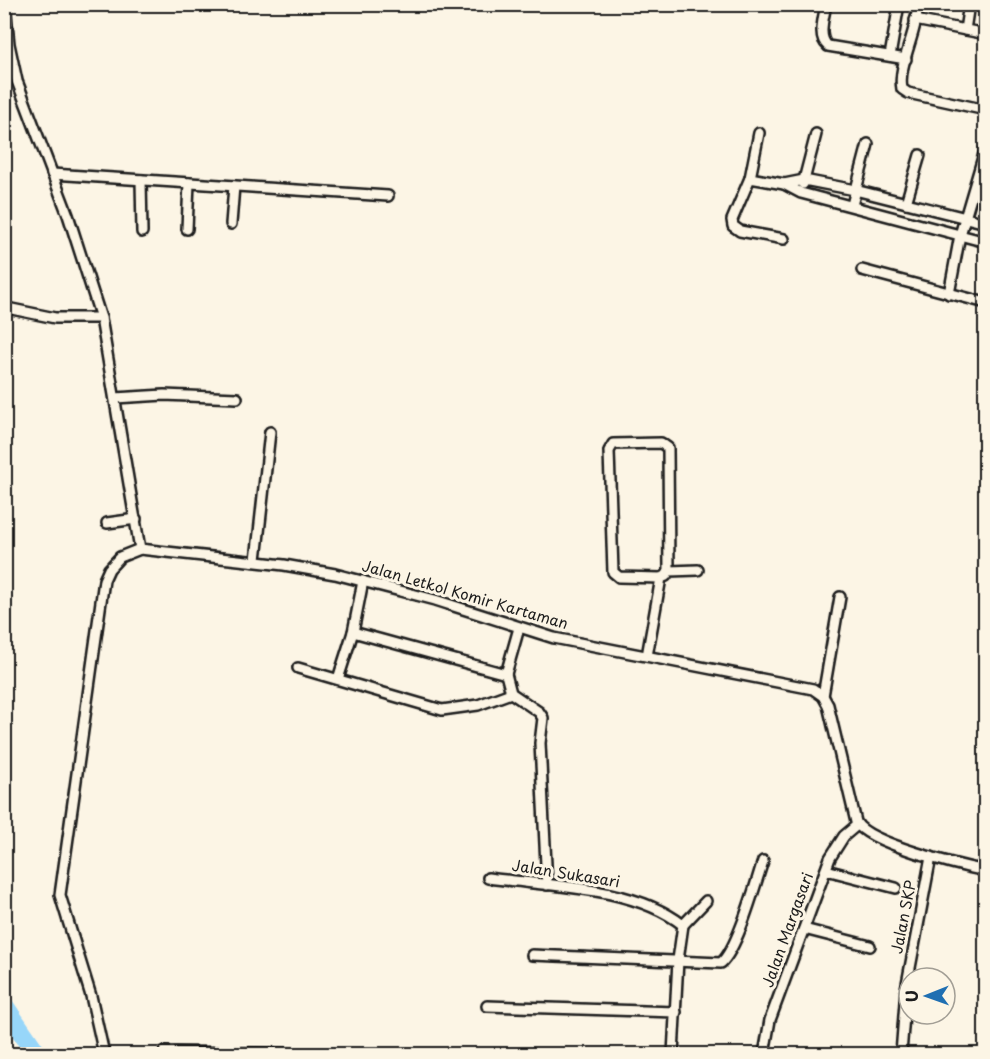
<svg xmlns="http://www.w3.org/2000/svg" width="990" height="1059" font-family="'Playpen Sans',sans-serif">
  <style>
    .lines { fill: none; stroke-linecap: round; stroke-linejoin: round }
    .river { stroke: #97d6f9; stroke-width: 20 }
    .minor-casing { stroke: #1c1c1c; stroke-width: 14 }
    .minor { stroke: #fcf5e5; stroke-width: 9 }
    .labels { text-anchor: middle; stroke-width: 6; stroke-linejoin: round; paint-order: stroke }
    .street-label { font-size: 15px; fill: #1c1c1c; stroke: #fcf5e5 }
  </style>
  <rect width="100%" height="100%" fill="#fcf5e5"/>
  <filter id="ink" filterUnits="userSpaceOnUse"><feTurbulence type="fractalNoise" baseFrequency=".0167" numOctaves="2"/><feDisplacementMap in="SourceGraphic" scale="12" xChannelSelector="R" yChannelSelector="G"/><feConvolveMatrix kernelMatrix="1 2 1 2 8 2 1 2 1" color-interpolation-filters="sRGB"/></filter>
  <g filter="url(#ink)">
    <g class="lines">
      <polyline class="river" points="4,1006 37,1054"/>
      <defs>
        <g id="minor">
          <polyline points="5,4 9,44 17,81 68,215 101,318 140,549"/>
          <path d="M826 4C824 17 817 37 828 46L906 59"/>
          <path d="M917 4C919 30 897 65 902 89L908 93 986 110"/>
          <polyline points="915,20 986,34"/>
          <polyline points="965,30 969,4"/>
          <polyline points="890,56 899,4"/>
          <polyline points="52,174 388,196"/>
          <polyline points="750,178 759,133"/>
          <polyline points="141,180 142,232"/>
          <polyline points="784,184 804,180 855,190 986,223"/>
          <polyline points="803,184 816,134"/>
          <polyline points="906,203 920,155"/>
          <polyline points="852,205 868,144"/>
          <polyline points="231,224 234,186"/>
          <polyline points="187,229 189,183"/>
          <polyline points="784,239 740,231 733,226 732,220 750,178 784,184 801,193 986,242"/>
          <polyline points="862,270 986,303"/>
          <polyline points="949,294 960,235 986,147"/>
          <polyline points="7,308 55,318 101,318"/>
          <polyline points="115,398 164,395 237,398"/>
          <polyline points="107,523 136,519"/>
          <polyline points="256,560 270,432"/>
          <polyline points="661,578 619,577 613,572 609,451 613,444 661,443 668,448 669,571"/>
          <polyline points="519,628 506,674 511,693 539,712 543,718 540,743 547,885"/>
          <polyline points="353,632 506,674"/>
          <polyline points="647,656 661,578 666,576 669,571 698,570"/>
          <polyline points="298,668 442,710 478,705 511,693"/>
          <polyline points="338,679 353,632 363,581"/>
          <polyline points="823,696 840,597"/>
          <polyline points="826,870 896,888"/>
          <polyline points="980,870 986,857"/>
          <path d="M488 878C548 886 634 886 683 925L678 960 673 1054"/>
          <polyline points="683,925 706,901"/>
          <polyline points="804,929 870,946"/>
          <path d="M532 955 721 963C738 948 755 885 763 861"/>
          <polyline points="487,1006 676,1012"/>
          <polyline points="164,1052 312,1054"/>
          <path d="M104 1054 91 996 60 895 104 580 109 569 120 557 140 549 284 565 335 574 435 600 554 638 813 689 823 696 828 705 856 822C867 843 961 866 986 871"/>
          <polyline points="764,1054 770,1020 830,858 844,836 857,825"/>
          <polyline points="901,1054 906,989 931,857"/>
        </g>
      </defs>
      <use href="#minor" class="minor-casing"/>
      <use href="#minor" class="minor"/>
    </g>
  </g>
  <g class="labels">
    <g class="street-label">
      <text transform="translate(465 595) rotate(16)" y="5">Jalan Letkol Komir Kartaman</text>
      <text transform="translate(566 874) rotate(9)" y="5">Jalan Sukasari</text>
      <text transform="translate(904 917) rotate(-79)" y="5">Jalan SKP</text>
      <text transform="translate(788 930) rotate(-70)" y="5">Jalan Margasari</text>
    </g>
  </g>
  <rect width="990" height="1059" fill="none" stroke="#fcf5e5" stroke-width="24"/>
  <rect x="12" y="12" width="966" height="1035" fill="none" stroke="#1c1c1c" stroke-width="2" filter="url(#ink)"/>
  <g transform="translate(927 996) rotate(269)"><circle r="28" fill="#fcf5e5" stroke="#a29e95" stroke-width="1.5"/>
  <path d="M0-4.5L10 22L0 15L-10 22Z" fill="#1f6fb2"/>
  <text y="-9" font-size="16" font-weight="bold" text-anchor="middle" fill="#1c1c1c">U</text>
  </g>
</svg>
